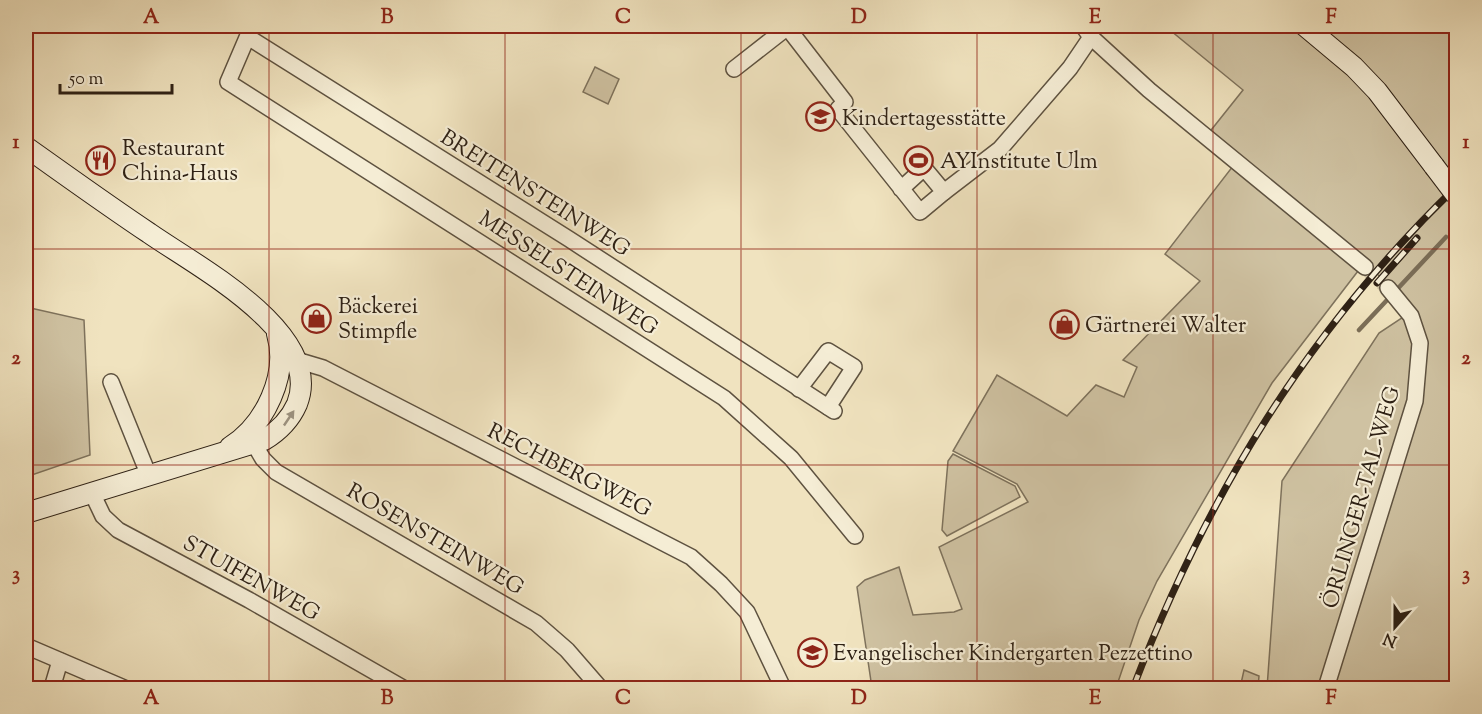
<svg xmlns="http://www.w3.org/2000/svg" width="1482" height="714" font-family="'Sorts Mill Goudy',serif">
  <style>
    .green { fill: #cfc2a2; stroke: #7e725c; stroke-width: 1.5 }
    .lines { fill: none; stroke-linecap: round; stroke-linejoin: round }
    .stream { stroke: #7b6e58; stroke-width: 4.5 }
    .minor-tunnel { stroke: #c9bc9d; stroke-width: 15; stroke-dasharray: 15 8; stroke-linecap: butt }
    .minor-casing { stroke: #5e5240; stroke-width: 18 }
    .secondary-casing { stroke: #2e2115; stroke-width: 22 }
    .minor { stroke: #f5edd5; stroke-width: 15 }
    .secondary { stroke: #f5edd5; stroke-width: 20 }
    .rail-casing { stroke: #2e2115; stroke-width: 7 }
    .rail { stroke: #f5edd5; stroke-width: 4.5; stroke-dasharray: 14; stroke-linecap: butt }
    .secondary-bridge-casing { stroke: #2e2115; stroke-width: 22; stroke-linecap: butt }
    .secondary-bridge { stroke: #f5edd5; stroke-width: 20 }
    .oneway { fill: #9b917f }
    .grid { fill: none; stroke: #8f2418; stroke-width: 1.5; stroke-opacity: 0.55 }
    .labels { text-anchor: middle; stroke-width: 4.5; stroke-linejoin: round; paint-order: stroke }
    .poi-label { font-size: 22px; fill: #2e2115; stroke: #f5edd5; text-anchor: start }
    .street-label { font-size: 22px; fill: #2e2115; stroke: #f5edd5 }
    .neatline { fill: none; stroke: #8f2418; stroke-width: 2 }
    .grid-label { font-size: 20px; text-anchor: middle; font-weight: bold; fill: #8f2418 }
  </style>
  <rect width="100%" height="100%" fill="#f0e3bf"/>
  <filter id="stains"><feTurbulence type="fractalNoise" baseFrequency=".00333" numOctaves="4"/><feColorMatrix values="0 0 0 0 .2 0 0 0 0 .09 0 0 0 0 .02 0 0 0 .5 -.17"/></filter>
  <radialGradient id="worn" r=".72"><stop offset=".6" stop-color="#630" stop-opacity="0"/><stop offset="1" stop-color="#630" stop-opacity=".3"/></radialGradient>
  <g class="green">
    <polygon points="1165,26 1387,26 1395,29 1456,30 1456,688 1267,688 1282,481 1379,333 1414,310 1364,261 1208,134 1243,90"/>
    <polygon points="595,67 619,79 608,104 583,92"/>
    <polygon points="1233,166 1358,271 1272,383 1157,581 1139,620 1116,688 872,688 857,587 865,580 899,567 913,615 954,612 962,609 939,547 1028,502 1017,484 953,451 997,375 1067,416 1096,385 1124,397 1137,367 1123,360 1200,281 1165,254"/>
    <polygon points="26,307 84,320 90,455 26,477"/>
    <polygon points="953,454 1015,486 1020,497 947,536 942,530 948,461"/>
    <polygon points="1244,670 1259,676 1258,688 1240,688"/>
  </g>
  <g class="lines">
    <polyline class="stream" points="1359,330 1446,237"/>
    <polyline class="minor-tunnel" points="1365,267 1388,288"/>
    <defs>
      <g id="minor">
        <polyline points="252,26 228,82 724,398 791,458 855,536"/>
        <polyline points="1083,26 1091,37 1149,90 1365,267"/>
        <polyline points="787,27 845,102 838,109 920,212 944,192 924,168 901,189"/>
        <polyline points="248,37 569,239 834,411"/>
        <polyline points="734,69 789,26"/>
        <polyline points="944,192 1000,149 1070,68 1091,37"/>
        <polyline points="286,357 323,368 691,557 721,584 747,612 783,688"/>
        <polyline points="111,382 149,476"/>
        <polyline points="799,389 828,351 854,367 828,407"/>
        <polyline points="249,435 263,459 276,472 536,623 567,650 600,688"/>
        <polyline points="92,493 103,516 118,530 249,600 403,688"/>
        <polyline points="26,646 124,688"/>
        <polyline points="52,688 60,661"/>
        <polyline points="1326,688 1415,401 1420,343 1411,316 1388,288"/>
      </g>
      <g id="secondary">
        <polyline points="1305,26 1354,67 1377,91 1434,166"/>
        <path d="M26 147C67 176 107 205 149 233 196 266 325 333 297 404 290 420 279 431 264 440L26 513"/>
        <path d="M230 447C265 425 289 375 277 334"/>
      </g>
    </defs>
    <use href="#minor" class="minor-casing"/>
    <use href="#secondary" class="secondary-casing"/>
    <use href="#minor" class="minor"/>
    <use href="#secondary" class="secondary"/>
    <defs>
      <g id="rail">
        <polyline points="1377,283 1417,238"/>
        <path d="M1133 688C1207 495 1307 331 1456 187"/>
      </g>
    </defs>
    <use href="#rail" class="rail-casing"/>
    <use href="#rail" class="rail"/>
    <defs>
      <polyline id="secondary-bridge" points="1434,166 1456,195"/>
    </defs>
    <use href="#secondary-bridge" class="secondary-bridge-casing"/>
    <use href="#secondary-bridge" class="secondary-bridge"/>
  </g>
  <defs><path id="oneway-solid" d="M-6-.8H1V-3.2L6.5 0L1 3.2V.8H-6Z" transform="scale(1.5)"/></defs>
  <use class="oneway" href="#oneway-solid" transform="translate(289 418) rotate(-56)"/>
  <path class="grid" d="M269 26V688M505 26V688M741 26V688M977 26V688M1213 26V688M26 249H1456M26 465H1456"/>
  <defs>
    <symbol id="school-ring" viewBox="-11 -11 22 22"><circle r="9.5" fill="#f5edd5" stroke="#8f2418" stroke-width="1.5"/><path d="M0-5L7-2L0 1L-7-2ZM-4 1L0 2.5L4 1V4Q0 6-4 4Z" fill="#8f2418"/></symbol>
    <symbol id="restaurant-ring" viewBox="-11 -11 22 22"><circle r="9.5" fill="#f5edd5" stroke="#8f2418" stroke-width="1.5"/><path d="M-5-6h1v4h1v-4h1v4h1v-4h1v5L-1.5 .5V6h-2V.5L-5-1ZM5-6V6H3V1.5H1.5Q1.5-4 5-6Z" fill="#8f2418"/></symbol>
    <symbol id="stadium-ring" viewBox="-11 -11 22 22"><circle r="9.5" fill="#f5edd5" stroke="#8f2418" stroke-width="1.5"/><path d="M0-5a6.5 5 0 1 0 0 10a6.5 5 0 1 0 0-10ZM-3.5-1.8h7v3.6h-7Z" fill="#8f2418"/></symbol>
    <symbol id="shop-ring" viewBox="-11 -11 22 22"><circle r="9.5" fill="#f5edd5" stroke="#8f2418" stroke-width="1.5"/><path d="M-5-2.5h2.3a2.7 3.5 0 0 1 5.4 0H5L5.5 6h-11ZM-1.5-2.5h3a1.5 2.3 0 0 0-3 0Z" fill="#8f2418"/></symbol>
  </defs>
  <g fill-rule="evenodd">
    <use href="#school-ring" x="804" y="100" width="33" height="33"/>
    <use href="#restaurant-ring" x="84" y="144" width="33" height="33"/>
    <use href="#stadium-ring" x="902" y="144" width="33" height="33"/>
    <use href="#shop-ring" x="300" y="302" width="33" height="33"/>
    <use href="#shop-ring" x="1048" y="308" width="33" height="33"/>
    <use href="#school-ring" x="796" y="636" width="33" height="33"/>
  </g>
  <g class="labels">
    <g class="poi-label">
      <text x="842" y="125">Kindertagesstätte</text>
      <text x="122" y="155">Restaurant<tspan x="122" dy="25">China-Haus</tspan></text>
      <text x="940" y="168">AYInstitute Ulm</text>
      <text x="338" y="313">Bäckerei<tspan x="338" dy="25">Stimpfle</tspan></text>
      <text x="1085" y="332">Gärtnerei Walter</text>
      <text x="833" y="660">Evangelischer Kindergarten Pezzettino</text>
    </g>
    <g class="street-label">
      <text transform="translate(536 192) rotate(32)" y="8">BREITENSTEINWEG</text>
      <text transform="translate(569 272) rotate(33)" y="8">MESSELSTEINWEG</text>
      <text transform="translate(570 469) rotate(27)" y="8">RECHBERGWEG</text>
      <text transform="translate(1360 497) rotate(-74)" y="8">ÖRLINGER-TAL-WEG</text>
      <text transform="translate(436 538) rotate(30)" y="8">ROSENSTEINWEG</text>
      <text transform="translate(252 577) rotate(29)" y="8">STUIFENWEG</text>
    </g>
  </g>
  <rect width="1482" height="714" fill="none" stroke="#f0e3bf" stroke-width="66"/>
  <g transform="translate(1395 627) rotate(201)" stroke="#f5edd5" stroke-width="4.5" paint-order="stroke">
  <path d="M0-4.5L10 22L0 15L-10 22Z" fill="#2e2115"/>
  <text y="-9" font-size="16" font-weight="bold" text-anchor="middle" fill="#2e2115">N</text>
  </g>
  <path d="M60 84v9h112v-9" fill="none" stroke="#2e2115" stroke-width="3"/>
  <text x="69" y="84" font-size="18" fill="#2e2115" stroke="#f5edd5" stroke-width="4.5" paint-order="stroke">50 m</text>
  <rect x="33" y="33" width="1416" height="648" class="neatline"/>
  <g class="grid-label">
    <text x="151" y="23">A</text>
    <text x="387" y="23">B</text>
    <text x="623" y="23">C</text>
    <text x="859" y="23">D</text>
    <text x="1095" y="23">E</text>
    <text x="1331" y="23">F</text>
    <text x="16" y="148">1</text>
    <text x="1466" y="148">1</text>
    <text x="16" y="364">2</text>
    <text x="1466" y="364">2</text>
    <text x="16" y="580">3</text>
    <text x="1466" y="580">3</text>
    <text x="151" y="704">A</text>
    <text x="387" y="704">B</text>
    <text x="623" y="704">C</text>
    <text x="859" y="704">D</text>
    <text x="1095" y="704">E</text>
    <text x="1331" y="704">F</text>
  </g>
  <rect width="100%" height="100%" filter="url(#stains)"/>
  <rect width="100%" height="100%" fill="url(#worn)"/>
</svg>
